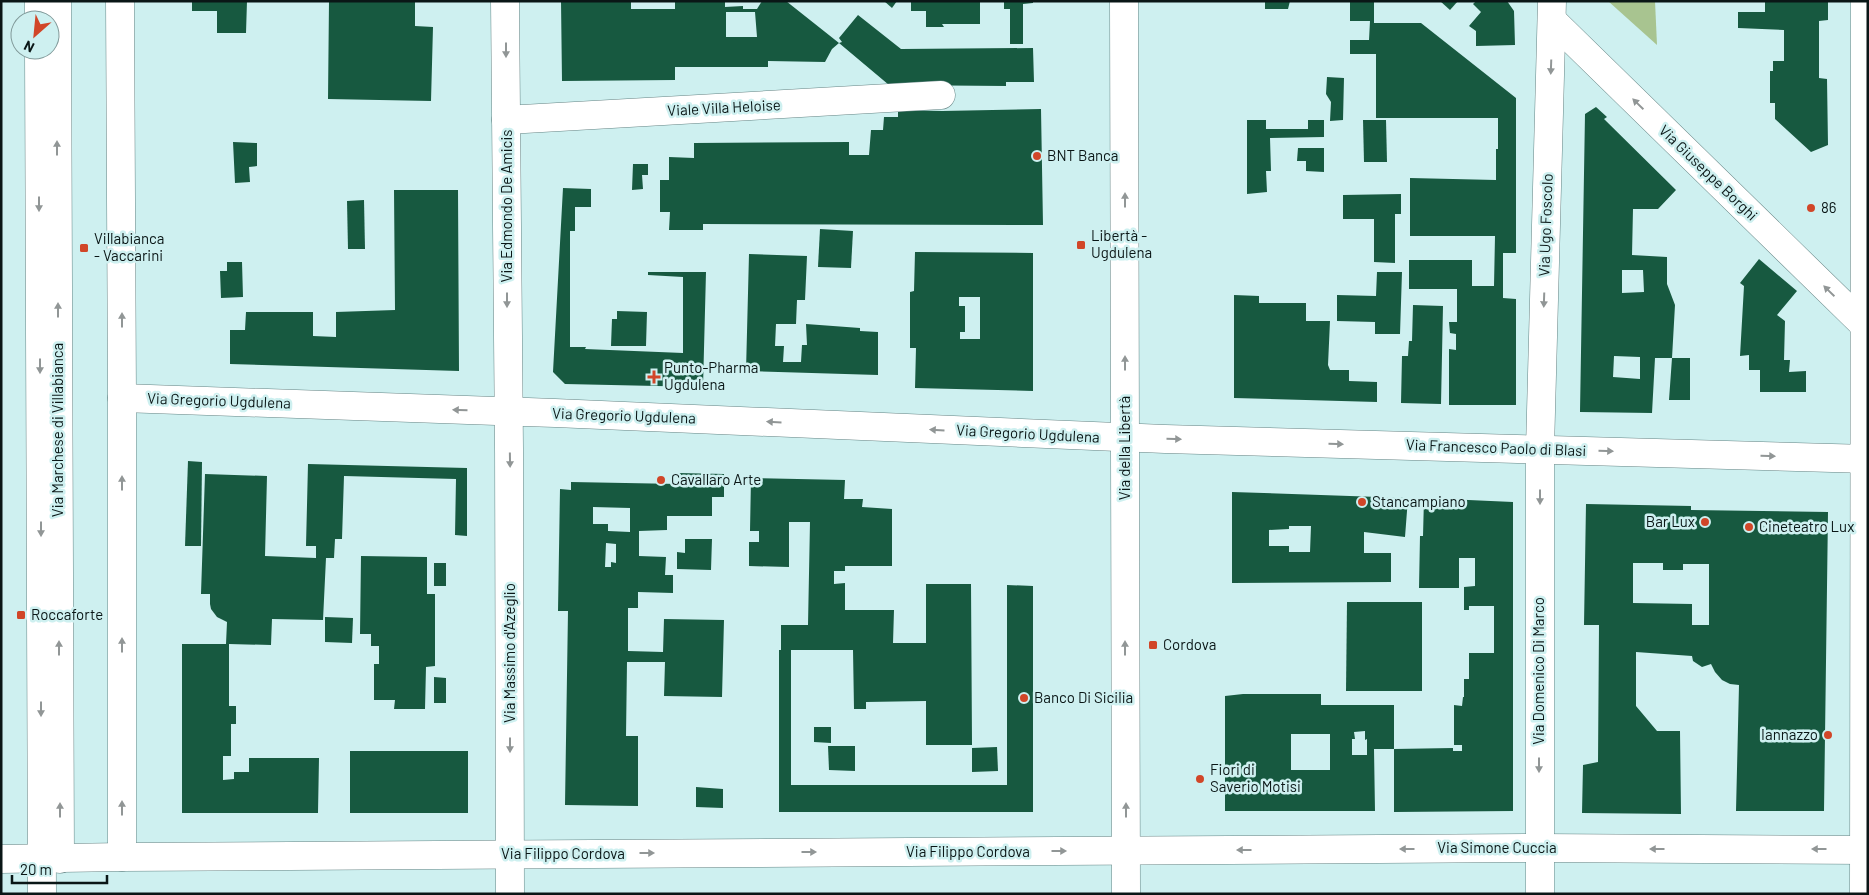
<svg xmlns="http://www.w3.org/2000/svg" width="1869" height="895" font-family="Barlow,sans-serif">
  <style>
    .green { fill: #a8c490 }
    .building { fill: #175940; fill-rule: evenodd }
    .lines { fill: none; stroke-linecap: round; stroke-linejoin: round }
    .minor-casing { stroke: #668585; stroke-width: 29 }
    .tertiary-casing { stroke: #668585; stroke-width: 29 }
    .minor { stroke: #fff; stroke-width: 28 }
    .tertiary { stroke: #fff; stroke-width: 28 }
    .oneway { fill: #919696 }
    .poi-dot { fill: #d14628; stroke: #cef0f0; stroke-width: 2 }
    .labels { text-anchor: middle; stroke-width: 5; stroke-linejoin: round; paint-order: stroke }
    .street-label { font-size: 15px; fill: #0a1616; stroke: #cef0f0 }
    .poi-label { font-size: 15px; fill: #0a1616; stroke: #cef0f0; text-anchor: start }
  </style>
  <rect width="100%" height="100%" fill="#cef0f0"/>
  <polygon class="green" points="1608,1 1655,1 1657,45"/>
  <g class="building">
    <polygon points="192,1 247,1 246,33 217,33 217,11 192,11"/>
    <polygon points="329,1 415,1 415,26 433,27 431,101 328,99"/>
    <path d="M561 1H631V9H675V1H725V7L743 6V9H757L762 1H786L839 43 832 49 825 62 768 61V67H675V80L562 81ZM726 12H755L757 37H726Z"/>
    <polygon points="884,1 897,1 892,8"/>
    <polygon points="911,1 980,1 980,24 942,24 944,27 926,27 926,11 911,11"/>
    <polygon points="1004,1 1033,1 1033,3 1023,4 1023,44 1010,44 1010,9 1004,9"/>
    <polygon points="1265,1 1290,1 1288,9 1265,9"/>
    <polygon points="1350,1 1374,1 1374,23 1421,23 1516,98 1516,253 1503,253 1503,298 1516,299 1516,405 1449,405 1449,349 1456,350 1456,334 1450,333 1449,322 1457,322 1457,289 1409,289 1409,260 1472,260 1472,286 1494,286 1495,236 1410,236 1410,178 1496,180 1496,149 1498,149 1498,118 1376,118 1376,54 1350,54 1350,40 1369,40 1370,21 1350,21"/>
    <polygon points="1440,1 1458,1 1450,10"/>
    <polygon points="1476,1 1507,1 1514,11 1515,45 1476,46 1476,31 1469,26 1481,12 1473,4"/>
    <polygon points="1765,1 1828,1 1828,20 1819,21 1819,78 1827,79 1828,145 1811,152 1775,119 1775,103 1770,103 1770,71 1773,71 1773,61 1784,61 1784,30 1738,28 1738,12 1765,12"/>
    <polygon points="858,15 901,49 1033,48 1034,82 1006,82 1006,86 889,85 839,43 842,42 839,38"/>
    <polygon points="1327,77 1344,78 1343,120 1330,121 1331,102 1326,94"/>
    <path d="M1596 107 1607 117 1604 119 1676 190 1658 209H1633L1632 255 1667 257V284L1675 305 1672 358H1690V400H1669L1672 358H1655L1652 413 1580 412 1585 114ZM1622 270H1643L1644 292 1622 293ZM1614 356 1640 357V379L1613 377Z"/>
    <polygon points="1041,109 1043,225 703,224 703,230 669,230 670,212 660,212 660,180 669,180 669,157 694,158 694,143 849,142 849,155 869,155 871,130 883,130 884,117 898,117 898,110 942,111"/>
    <polygon points="1247,120 1266,120 1266,129 1308,129 1308,120 1324,120 1324,137 1270,138 1271,171 1266,171 1267,192 1247,194"/>
    <polygon points="1363,120 1386,120 1387,162 1364,162"/>
    <polygon points="233,142 257,143 257,166 249,167 250,182 235,183"/>
    <polygon points="1298,148 1324,148 1324,172 1306,171 1306,161 1297,161"/>
    <polygon points="633,164 648,164 648,175 642,175 643,189 632,190"/>
    <polygon points="563,188 591,189 591,207 575,207 575,231 570,231 570,347 586,347 585,349 683,353 683,277 648,275 648,272 706,272 703,387 565,384 553,372"/>
    <polygon points="394,190 458,190 459,371 230,364 230,330 245,330 246,312 313,312 313,336 336,337 336,312 395,310"/>
    <polygon points="1401,194 1401,214 1395,214 1395,263 1374,262 1374,219 1343,219 1343,195"/>
    <polygon points="364,200 365,249 348,249 347,201"/>
    <polygon points="820,229 853,231 851,268 818,267"/>
    <path d="M915 252 1033 253V391L915 388 916 348H910V292L914 291ZM959 297H980V339H960V332H965V306H959Z"/>
    <polygon points="749,254 807,256 805,300 797,300 796,324 776,324 775,346 784,346 783,362 801,362 802,345 807,345 806,324 860,328 860,331 878,332 878,375 746,371"/>
    <polygon points="1759,259 1797,291 1777,315 1785,321 1784,360 1790,360 1789,372 1806,371 1806,392 1760,392 1760,370 1749,370 1749,355 1740,356 1744,286 1740,283"/>
    <polygon points="227,262 242,262 243,297 221,298 220,271 227,271"/>
    <polygon points="1377,272 1402,272 1400,334 1375,334 1375,322 1337,321 1337,295 1376,296"/>
    <polygon points="1234,295 1259,296 1259,303 1306,303 1306,321 1330,321 1328,365 1330,370 1349,370 1349,381 1377,382 1377,402 1234,398"/>
    <polygon points="1413,305 1443,306 1441,404 1401,403 1402,356 1408,356 1409,341 1412,341"/>
    <polygon points="617,311 647,312 646,346 611,346 612,319 617,319"/>
    <polygon points="188,461 202,462 201,546 185,546"/>
    <polygon points="308,464 467,468 467,536 455,535 456,479 344,476 342,539 335,539 334,558 326,558 323,620 272,619 271,645 229,644 229,706 236,706 236,724 231,724 231,756 223,756 223,780 234,779 234,772 249,772 249,758 319,758 318,813 182,813 182,644 226,644 227,622 217,617 211,609 210,604 210,594 201,594 205,474 267,476 265,556 316,558 316,546 306,546"/>
    <path d="M678 473 724 474V497H712V516H667V530L639 531V556L666 557 665 575H673V593L638 592V608H628V651L663 652 664 619 724 620 722 697 664 696 665 662H627L626 736H638V806L565 805 568 611H558L560 489 571 490V482L679 484ZM593 507 630 508V532L608 531V524H593ZM606 543 616 544V563L611 562V567H605Z"/>
    <polygon points="751,478 845,480 844,499 863,499 862,507 892,509 892,566 845,566 845,571 834,571 834,584 845,583 845,610 894,610 893,643 926,643 926,584 971,584 972,745 926,745 926,701 866,702 866,709 854,709 853,650 791,650 791,785 1007,785 1007,585 1033,586 1033,812 779,812 779,650 781,650 781,625 808,625 810,522 789,522 789,567 749,566 749,542 759,542 759,531 750,531"/>
    <path d="M1232 492 1408 498 1405 537 1364 532V553H1391V582L1232 583ZM1289 526H1311L1310 552H1289V546H1269V530L1289 529Z"/>
    <polygon points="1424,498 1513,502 1513,811 1394,812 1394,749 1453,748 1453,751 1462,751 1462,745 1454,745 1454,705 1462,706 1463,697 1464,697 1464,679 1469,679 1469,653 1494,653 1494,606 1469,606 1469,610 1464,610 1464,587 1475,586 1475,558 1459,558 1459,588 1419,588 1420,536 1423,536"/>
    <path d="M1586 504 1691 506V510L1828 512 1824 811H1736L1739 685 1730 684 1722 680 1715 672 1711 664 1702 667 1693 661 1692 656 1636 652V706L1657 731H1680L1681 814 1582 813 1583 765 1598 762 1599 625H1584ZM1633 563H1663V570H1683V564H1709V625H1692V604L1633 603Z"/>
    <polygon points="685,539 712,539 711,570 677,569 677,552 685,553"/>
    <polygon points="361,556 427,557 427,594 435,594 435,666 426,667 425,709 394,709 395,700 374,700 374,664 379,664 379,646 371,646 371,634 360,634"/>
    <rect x="434" y="563" width="12" height="23"/>
    <polygon points="1347,602 1422,602 1422,691 1346,691"/>
    <polygon points="325,617 353,618 352,643 325,642"/>
    <polygon points="434,677 446,678 446,703 434,703"/>
    <path d="M1243 694H1321V705H1394V749H1374L1375 811H1225V696ZM1365 731V740L1367 739V755H1352V739H1355L1354 732ZM1291 734H1330V770H1291Z"/>
    <polygon points="814,727 831,727 831,743 814,742"/>
    <polygon points="828,746 855,746 855,771 829,770"/>
    <polygon points="997,747 998,771 972,772 972,748"/>
    <rect x="350" y="751" width="118" height="62"/>
    <polygon points="696,787 723,789 723,808 696,807"/>
  </g>
  <g class="lines">
    <defs>
      <g id="minor">
        <polyline points="57,1 60,859"/>
        <polyline points="120,1 122,398 122,857"/>
        <path d="M505 1C508 299 511 596 510 894"/>
        <polyline points="1553,21 1864,325"/>
        <polyline points="506,120 941,95"/>
        <polyline points="122,398 555,413 1165,439 1868,459"/>
        <polyline points="1,859 122,857 1539,848 1868,850"/>
        <polyline points="1540,894 1540,449 1552,1"/>
        <polyline points="1864,894 1865,1"/>
      </g>
      <g id="tertiary">
        <polyline points="39,1 39,20"/>
        <polyline points="1124,1 1126,894"/>
        <polyline points="39,50 42,894"/>
      </g>
    </defs>
    <use href="#minor" class="minor-casing"/>
    <use href="#tertiary" class="tertiary-casing"/>
    <use href="#minor" class="minor"/>
    <use href="#tertiary" class="tertiary"/>
  </g>
  <defs><path id="oneway-solid" d="M-6-.8H1V-3.2L6.5 0L1 3.2V.8H-6Z" transform="scale(1.25)"/></defs>
  <g class="oneway">
    <use href="#oneway-solid" transform="translate(506 50) rotate(90)"/>
    <use href="#oneway-solid" transform="translate(1551 67) rotate(92)"/>
    <use href="#oneway-solid" transform="translate(1638 104) rotate(-136)"/>
    <use href="#oneway-solid" transform="translate(57 148) rotate(-90)"/>
    <use href="#oneway-solid" transform="translate(1125 200) rotate(-90)"/>
    <use href="#oneway-solid" transform="translate(39 204) rotate(90)"/>
    <use href="#oneway-solid" transform="translate(1829 291) rotate(-136)"/>
    <use href="#oneway-solid" transform="translate(507 300) rotate(90)"/>
    <use href="#oneway-solid" transform="translate(1544 300) rotate(92)"/>
    <use href="#oneway-solid" transform="translate(58 310) rotate(-90)"/>
    <use href="#oneway-solid" transform="translate(122 320) rotate(-90)"/>
    <use href="#oneway-solid" transform="translate(1125 363) rotate(-90)"/>
    <use href="#oneway-solid" transform="translate(40 366) rotate(90)"/>
    <use href="#oneway-solid" transform="translate(460 410) rotate(-178)"/>
    <use href="#oneway-solid" transform="translate(774 422) rotate(-177)"/>
    <use href="#oneway-solid" transform="translate(937 430) rotate(-177)"/>
    <use href="#oneway-solid" transform="translate(1174 439) rotate(1)"/>
    <use href="#oneway-solid" transform="translate(1336 444) rotate(1)"/>
    <use href="#oneway-solid" transform="translate(1606 451) rotate(2)"/>
    <use href="#oneway-solid" transform="translate(1768 456) rotate(2)"/>
    <use href="#oneway-solid" transform="translate(510 460) rotate(89)"/>
    <use href="#oneway-solid" transform="translate(122 483) rotate(-90)"/>
    <use href="#oneway-solid" transform="translate(1540 497) rotate(90)"/>
    <use href="#oneway-solid" transform="translate(41 529) rotate(90)"/>
    <use href="#oneway-solid" transform="translate(122 645) rotate(-90)"/>
    <use href="#oneway-solid" transform="translate(59 648) rotate(-90)"/>
    <use href="#oneway-solid" transform="translate(1125 648) rotate(-90)"/>
    <use href="#oneway-solid" transform="translate(41 709) rotate(90)"/>
    <use href="#oneway-solid" transform="translate(510 745) rotate(90)"/>
    <use href="#oneway-solid" transform="translate(1539 765) rotate(90)"/>
    <use href="#oneway-solid" transform="translate(122 808) rotate(-90)"/>
    <use href="#oneway-solid" transform="translate(60 810) rotate(-90)"/>
    <use href="#oneway-solid" transform="translate(1126 810) rotate(-90)"/>
    <use href="#oneway-solid" transform="translate(1407 849) rotate(180)"/>
    <use href="#oneway-solid" transform="translate(1657 849) rotate(-180)"/>
    <use href="#oneway-solid" transform="translate(1819 849) rotate(-180)"/>
    <use href="#oneway-solid" transform="translate(1244 850) rotate(180)"/>
    <use href="#oneway-solid" transform="translate(1059 851)"/>
    <use href="#oneway-solid" transform="translate(809 852)"/>
    <use href="#oneway-solid" transform="translate(647 853)"/>
  </g>
  <g class="poi-dot">
    <circle cx="1037" cy="156" r="5"/>
    <circle cx="1811" cy="208" r="5"/>
    <rect x="1076" y="240" width="10" height="10" rx="2.5"/>
    <rect x="79" y="243" width="10" height="10" rx="2.5"/>
    <path d="M651.5 369.5h5v5h5v5h-5v5h-5v-5h-5v-5h5z"/>
    <circle cx="661" cy="480" r="5"/>
    <circle cx="1362" cy="502" r="5"/>
    <circle cx="1705" cy="522" r="5"/>
    <circle cx="1749" cy="527" r="5"/>
    <rect x="16" y="610" width="10" height="10" rx="2.5"/>
    <rect x="1148" y="640" width="10" height="10" rx="2.5"/>
    <circle cx="1024" cy="698" r="5"/>
    <circle cx="1828" cy="735" r="5"/>
    <circle cx="1200" cy="779" r="5"/>
  </g>
  <g class="labels">
    <g class="street-label">
      <text transform="translate(724 108) rotate(-3)" y="5">Viale Villa Heloise</text>
      <text transform="translate(1708 173) rotate(44)" y="5">Via Giuseppe Borghi</text>
      <text transform="translate(507 206) rotate(-90)" y="5">Via Edmondo De Amicis</text>
      <text transform="translate(1546 225) rotate(-88)" y="5">Via Ugo Foscolo</text>
      <text transform="translate(219 401) rotate(2)" y="5">Via Gregorio Ugdulena</text>
      <text transform="translate(624 416) rotate(2)" y="5">Via Gregorio Ugdulena</text>
      <text transform="translate(58 430) rotate(-90)" y="5">Via Marchese di Villabianca</text>
      <text transform="translate(1028 434) rotate(3)" y="5">Via Gregorio Ugdulena</text>
      <text transform="translate(1125 448) rotate(-90)" y="5">Via della Libertà</text>
      <text transform="translate(1496 448) rotate(2)" y="5">Via Francesco Paolo di Blasi</text>
      <text transform="translate(510 653) rotate(-90)" y="5">Via Massimo d'Azeglio</text>
      <text transform="translate(1539 671) rotate(-90)" y="5">Via Domenico Di Marco</text>
      <text x="1497" y="853">Via Simone Cuccia</text>
      <text x="968" y="857">Via Filippo Cordova</text>
      <text x="563" y="859">Via Filippo Cordova</text>
    </g>
    <g class="poi-label">
      <text x="1047" y="161">BNT Banca</text>
      <text x="1821" y="213">86</text>
      <text x="1091" y="241">Libertà -<tspan x="1091" dy="17">Ugdulena</tspan></text>
      <text x="94" y="244">Villabianca<tspan x="94" dy="17">- Vaccarini</tspan></text>
      <text x="664" y="373">Punto-Pharma<tspan x="664" dy="17">Ugdulena</tspan></text>
      <text x="671" y="485">Cavallaro Arte</text>
      <text x="1372" y="507">Stancampiano</text>
      <text x="1695" y="527" text-anchor="end">Bar Lux</text>
      <text x="1759" y="532">Cineteatro Lux</text>
      <text x="31" y="620">Roccaforte</text>
      <text x="1163" y="650">Cordova</text>
      <text x="1034" y="703">Banco Di Sicilia</text>
      <text x="1818" y="740" text-anchor="end">Iannazzo</text>
      <text x="1210" y="775">Fiori di<tspan x="1210" dy="17">Saverio Motisi</tspan></text>
    </g>
  </g>
  <rect width="1869" height="895" fill="none" stroke="#0a1616" stroke-width="5"/>
  <g transform="translate(35 35) rotate(207)"><circle r="24" fill="#cef0f0" stroke="#809999"/>
  <path d="M0-4L9 19L0 12L-9 19Z" fill="#d14628"/>
  <text y="-8" font-size="14" font-weight="bold" text-anchor="middle" fill="#0a1616">N</text>
  </g>
  <path d="M12 875v8h95v-8" fill="none" stroke="#0a1616" stroke-width="2.5"/>
  <text x="20" y="875" font-size="15" fill="#0a1616" stroke="#cef0f0" stroke-width="4" paint-order="stroke">20 m</text>
</svg>
